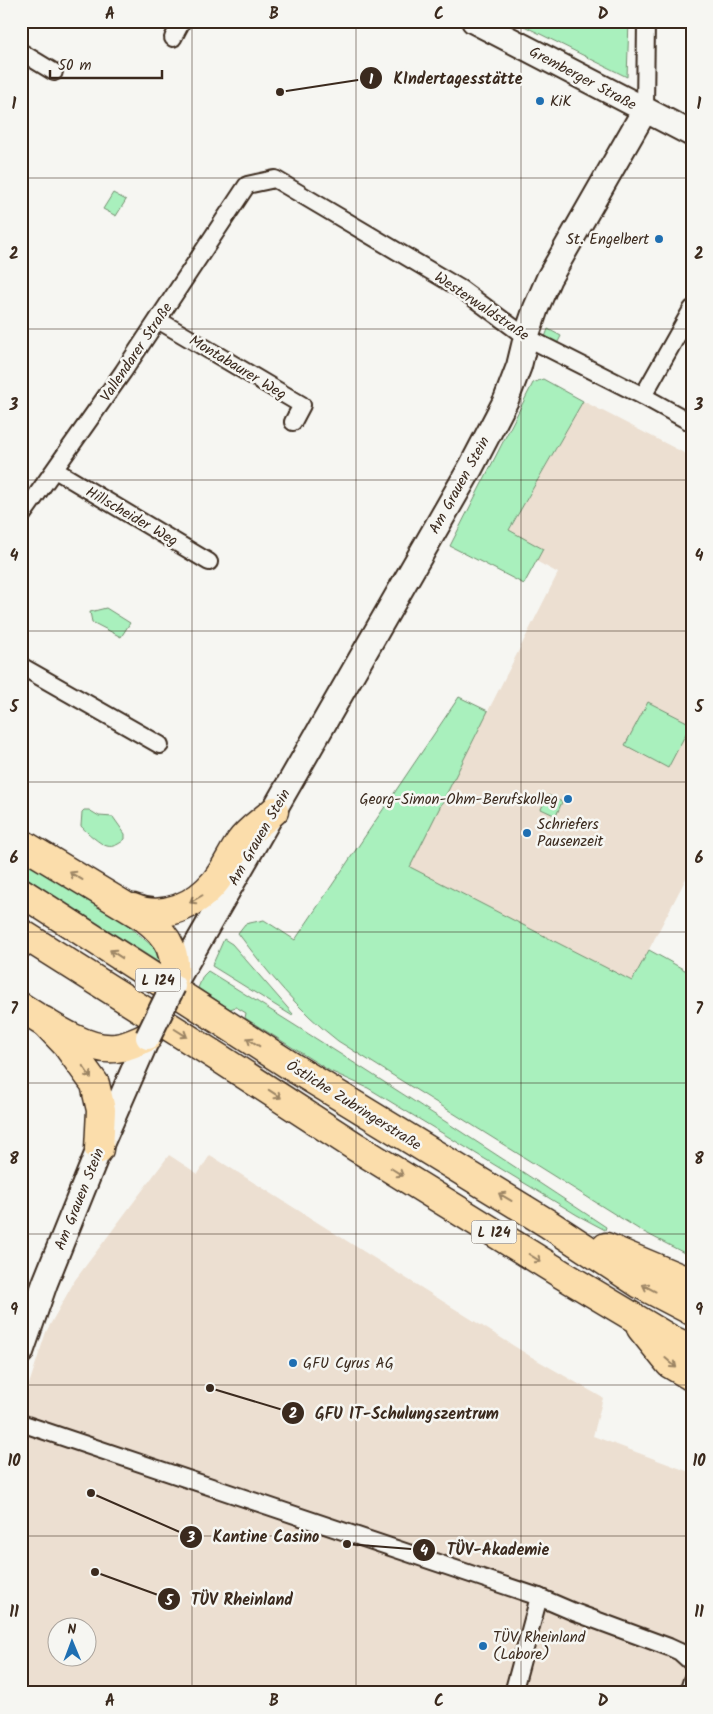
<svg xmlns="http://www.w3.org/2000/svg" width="713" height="1714" font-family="Kalam,sans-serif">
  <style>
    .built { fill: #ecdfd1; fill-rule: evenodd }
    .green { fill: #a9f0bd; stroke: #728d6e }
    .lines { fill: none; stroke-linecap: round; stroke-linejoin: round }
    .street-casing { stroke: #3b2a1e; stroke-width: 20 }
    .secondary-casing { stroke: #3b2a1e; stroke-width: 28 }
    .highway-casing { stroke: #3b2a1e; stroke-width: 31 }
    .street { stroke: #f6f6f2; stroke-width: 16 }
    .secondary { stroke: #f6f6f2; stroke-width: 24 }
    .highway { stroke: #fbddab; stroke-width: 28 }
    .secondary-bridge-casing { stroke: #3b2a1e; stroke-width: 28; stroke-linecap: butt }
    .secondary-bridge { stroke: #f6f6f2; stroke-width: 24 }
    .oneway { stroke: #9b8464 }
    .grid { fill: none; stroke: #3b2a1e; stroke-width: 1; stroke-opacity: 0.55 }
    .poi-dot { fill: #1f6fb2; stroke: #f6f6f2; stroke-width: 2 }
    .labels { text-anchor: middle; stroke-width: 5; stroke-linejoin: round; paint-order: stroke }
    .shield { fill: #f6f6f2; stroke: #73675e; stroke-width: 1 }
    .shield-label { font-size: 14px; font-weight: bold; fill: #3b2a1e }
    .street-label { font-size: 15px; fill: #3b2a1e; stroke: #f6f6f2 }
    .poi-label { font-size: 15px; fill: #3b2a1e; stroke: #f6f6f2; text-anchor: start }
    .leader { fill: none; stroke: #3b2a1e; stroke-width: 2 }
    .callout-dot { fill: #3b2a1e; stroke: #f6f6f2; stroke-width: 2 }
    .mark-label { font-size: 15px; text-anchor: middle; font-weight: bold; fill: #fff }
    .callout-label { font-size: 16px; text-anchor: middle; font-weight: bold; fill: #3b2a1e; stroke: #f6f6f2; stroke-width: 5; stroke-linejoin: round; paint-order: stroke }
    .neatline { fill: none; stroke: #3b2a1e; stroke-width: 2 }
    .grid-label { font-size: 16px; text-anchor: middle; font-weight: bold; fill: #3b2a1e }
  </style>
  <rect width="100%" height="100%" fill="#f6f6f2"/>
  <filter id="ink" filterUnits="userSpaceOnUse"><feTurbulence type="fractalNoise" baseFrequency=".02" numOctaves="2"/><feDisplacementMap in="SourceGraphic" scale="10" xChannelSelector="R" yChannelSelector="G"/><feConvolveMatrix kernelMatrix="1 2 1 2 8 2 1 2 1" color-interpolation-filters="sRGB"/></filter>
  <g filter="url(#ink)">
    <g class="built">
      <polygon points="583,401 692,457 692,867 632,982 409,867 558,573 536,561 542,549 509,531"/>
      <path d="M169 1155 198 1174 210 1155 530 1356 603 1398 593 1436 692 1473V1693H21V1409L46 1332 75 1280ZM58 1626H88V1656H58Z"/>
    </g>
    <g class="green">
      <polygon points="514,21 629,21 627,77"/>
      <polygon points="665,21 680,21 680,29 663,29"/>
      <polygon points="113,193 126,200 116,216 103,209"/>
      <polygon points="548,329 561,336 556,346 544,340"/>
      <polygon points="543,379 583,401 509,530 543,549 524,584 450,546 533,383"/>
      <polygon points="106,608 130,623 121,637 92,622 90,612"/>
      <path d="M459 697 488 711 410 867 632 981 649 950 692 974V1257L640 1230 338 1041C299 1011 267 972 238 933L245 924 264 920 295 940Z"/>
      <polygon points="648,702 691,724 668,768 625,745"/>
      <polygon points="548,795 562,802 556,816 541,809"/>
      <path d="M84 810H89L99 816 113 817 125 834V839C121 843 113 848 107 846 101 845 85 831 81 826L82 812Z"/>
      <polygon points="21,858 123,921 158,951 166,967 21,874"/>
      <polygon points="224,939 232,944 293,1014 291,1015 212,966"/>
      <path d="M208 971C342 1054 475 1140 606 1227L605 1230 577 1215 368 1088 330 1071 245 1018 246 1013 236 1007 230 1009 198 988 203 976Z"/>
    </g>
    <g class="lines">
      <defs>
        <g id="street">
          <polyline points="173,38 182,21"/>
          <polyline points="21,52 54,72"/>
          <polyline points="645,110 646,21"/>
          <polyline points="158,320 302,405 293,422"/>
          <polyline points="643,396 692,309"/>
          <polyline points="55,470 209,562"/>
          <polyline points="21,517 123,372 247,185 275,179 461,289 526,337 643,396 692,423"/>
          <polyline points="21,666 160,745"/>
          <polyline points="21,1423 539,1597 574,1612 669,1647 680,1652 691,1662 692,1664"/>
          <polyline points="513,1693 539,1597"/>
          <polyline points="688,1693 692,1680"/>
        </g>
        <g id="secondary">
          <polyline points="474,21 692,134"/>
          <polyline points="173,986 471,467 506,400 519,366 526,337 536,308 549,278 645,110"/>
          <polyline points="21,1352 45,1283 99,1149 148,1037"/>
        </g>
        <g id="highway">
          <path d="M21 843 145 918C170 937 178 954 173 986"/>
          <polyline points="21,892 294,1068 547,1223 640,1284 692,1311"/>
          <path d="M133 908C163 921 196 905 215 882 225 870 231 855 240 842 248 830 263 821 274 811"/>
          <polyline points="21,933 219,1058 356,1147 563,1275 670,1339 692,1349"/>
          <path d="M21 1007C45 1022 86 1052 116 1048 127 1047 138 1041 148 1037"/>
          <polyline points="44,1021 66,1044 95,1084 101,1110 99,1149"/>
          <polyline points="606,1247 692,1283"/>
          <polyline points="641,1328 670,1364 692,1377"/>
        </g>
      </defs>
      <use href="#street" class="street-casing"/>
      <use href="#secondary" class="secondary-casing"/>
      <use href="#highway" class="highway-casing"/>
      <use href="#street" class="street"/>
      <use href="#secondary" class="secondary"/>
      <use href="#highway" class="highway"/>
      <defs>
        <polyline id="secondary-bridge" points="148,1037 173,986"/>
      </defs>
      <use href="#secondary-bridge" class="secondary-bridge-casing"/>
      <use href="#secondary-bridge" class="secondary-bridge"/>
    </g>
    <defs><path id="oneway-shaft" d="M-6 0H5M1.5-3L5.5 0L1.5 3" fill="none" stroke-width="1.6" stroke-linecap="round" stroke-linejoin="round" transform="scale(1.25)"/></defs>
    <g class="oneway">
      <use href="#oneway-shaft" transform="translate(76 876) rotate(-149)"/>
      <use href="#oneway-shaft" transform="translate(196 899) rotate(150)"/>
      <use href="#oneway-shaft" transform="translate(116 954) rotate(-147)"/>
      <use href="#oneway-shaft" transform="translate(181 1033) rotate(32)"/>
      <use href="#oneway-shaft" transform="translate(253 1042) rotate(-147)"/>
      <use href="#oneway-shaft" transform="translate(87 1072) rotate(55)"/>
      <use href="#oneway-shaft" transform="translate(275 1094) rotate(33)"/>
      <use href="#oneway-shaft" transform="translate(397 1172) rotate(32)"/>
      <use href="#oneway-shaft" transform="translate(505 1197) rotate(-149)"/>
      <use href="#oneway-shaft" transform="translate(535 1258) rotate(32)"/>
      <use href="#oneway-shaft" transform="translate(649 1288) rotate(-152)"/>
      <use href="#oneway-shaft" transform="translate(671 1363) rotate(41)"/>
    </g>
  </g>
  <path class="grid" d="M192 21V1693M356 21V1693M521 21V1693M21 178H692M21 329H692M21 480H692M21 631H692M21 782H692M21 932H692M21 1083H692M21 1234H692M21 1385H692M21 1536H692"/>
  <g class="poi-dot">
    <circle cx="540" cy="101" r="5"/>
    <circle cx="659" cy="239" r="5"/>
    <circle cx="568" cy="799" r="5"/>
    <circle cx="527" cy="833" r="5"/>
    <circle cx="293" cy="1363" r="5"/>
    <circle cx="483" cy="1646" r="5"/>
  </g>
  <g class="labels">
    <g class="shield">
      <rect x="135.5" y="968.5" width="45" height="23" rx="4"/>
      <rect x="471.5" y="1220.5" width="45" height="23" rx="4"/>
    </g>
    <g class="shield-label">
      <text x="158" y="985">L 124</text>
      <text x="494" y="1237">L 124</text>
    </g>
    <g class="street-label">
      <text transform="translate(583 78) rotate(28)" y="5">Gremberger Straße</text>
      <text transform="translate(482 306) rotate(34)" y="5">Westerwaldstraße</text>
      <text transform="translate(136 352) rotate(-56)" y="5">Vallendarer Straße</text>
      <text transform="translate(238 367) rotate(31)" y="5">Montabaurer Weg</text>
      <text transform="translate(459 485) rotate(-61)" y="5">Am Grauen Stein</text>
      <text transform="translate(132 516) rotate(30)" y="5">Hillscheider Weg</text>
      <text transform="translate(259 837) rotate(-60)" y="5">Am Grauen Stein</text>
      <text transform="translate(354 1105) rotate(32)" y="5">Östliche Zubringerstraße</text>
      <text transform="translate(79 1199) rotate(-68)" y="5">Am Grauen Stein</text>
    </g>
    <g class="poi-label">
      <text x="550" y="106">KiK</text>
      <text x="649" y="244" text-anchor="end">St. Engelbert</text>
      <text x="558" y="804" text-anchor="end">Georg-Simon-Ohm-Berufskolleg</text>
      <text x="537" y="829">Schriefers<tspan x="537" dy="17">Pausenzeit</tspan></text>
      <text x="303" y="1368">GFU Cyrus AG</text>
      <text x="493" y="1642">TÜV Rheinland<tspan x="493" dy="17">(Labore)</tspan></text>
    </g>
  </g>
  <path class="leader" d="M280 92L371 78M210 1388L293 1413M91 1493L191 1537M347 1544L424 1550M95 1572L169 1599"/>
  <g class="callout-dot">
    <circle cx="280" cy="92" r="5"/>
    <circle cx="210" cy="1388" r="5"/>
    <circle cx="91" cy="1493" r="5"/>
    <circle cx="347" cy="1544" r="5"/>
    <circle cx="95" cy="1572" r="5"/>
    <circle cx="371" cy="78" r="12"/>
    <circle cx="293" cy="1413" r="12"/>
    <circle cx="191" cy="1537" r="12"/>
    <circle cx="424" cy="1550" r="12"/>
    <circle cx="169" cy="1599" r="12"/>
  </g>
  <g class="mark-label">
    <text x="371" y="84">1</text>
    <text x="293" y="1418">2</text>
    <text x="191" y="1542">3</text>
    <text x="424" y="1555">4</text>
    <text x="169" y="1605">5</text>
  </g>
  <g class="callout-label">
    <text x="458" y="84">KIndertagesstätte</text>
    <text x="407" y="1419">GFU IT-Schulungszentrum</text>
    <text x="266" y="1542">Kantine Casino</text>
    <text x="498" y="1555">TÜV-Akademie</text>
    <text x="242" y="1605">TÜV Rheinland</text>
  </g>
  <rect width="713" height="1714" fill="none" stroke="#f6f6f2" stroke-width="55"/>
  <g transform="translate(72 1642) rotate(359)"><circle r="24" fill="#f6f6f2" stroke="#aba49d"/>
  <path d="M0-4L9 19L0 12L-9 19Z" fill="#1f6fb2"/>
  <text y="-8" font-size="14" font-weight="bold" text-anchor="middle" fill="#3b2a1e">N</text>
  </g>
  <path d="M50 70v8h112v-8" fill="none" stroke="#3b2a1e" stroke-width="2.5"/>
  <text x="58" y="70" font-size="15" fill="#3b2a1e" stroke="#f6f6f2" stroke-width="4" paint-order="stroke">50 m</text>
  <rect x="28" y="28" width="658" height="1658" class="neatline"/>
  <g class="grid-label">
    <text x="110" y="19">A</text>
    <text x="274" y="19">B</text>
    <text x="439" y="19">C</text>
    <text x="603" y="19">D</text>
    <text x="14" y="109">1</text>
    <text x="699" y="109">1</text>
    <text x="14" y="259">2</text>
    <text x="699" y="259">2</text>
    <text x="14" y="410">3</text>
    <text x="699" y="410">3</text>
    <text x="14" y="561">4</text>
    <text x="699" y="561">4</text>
    <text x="14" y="712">5</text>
    <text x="699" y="712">5</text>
    <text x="14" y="863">6</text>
    <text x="699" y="863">6</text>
    <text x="14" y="1014">7</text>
    <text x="699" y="1014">7</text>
    <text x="14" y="1164">8</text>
    <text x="699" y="1164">8</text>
    <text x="14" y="1315">9</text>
    <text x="699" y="1315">9</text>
    <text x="14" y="1466">10</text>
    <text x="699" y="1466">10</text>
    <text x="14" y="1617">11</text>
    <text x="699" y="1617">11</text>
    <text x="110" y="1706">A</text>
    <text x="274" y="1706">B</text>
    <text x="439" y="1706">C</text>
    <text x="603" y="1706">D</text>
  </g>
</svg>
